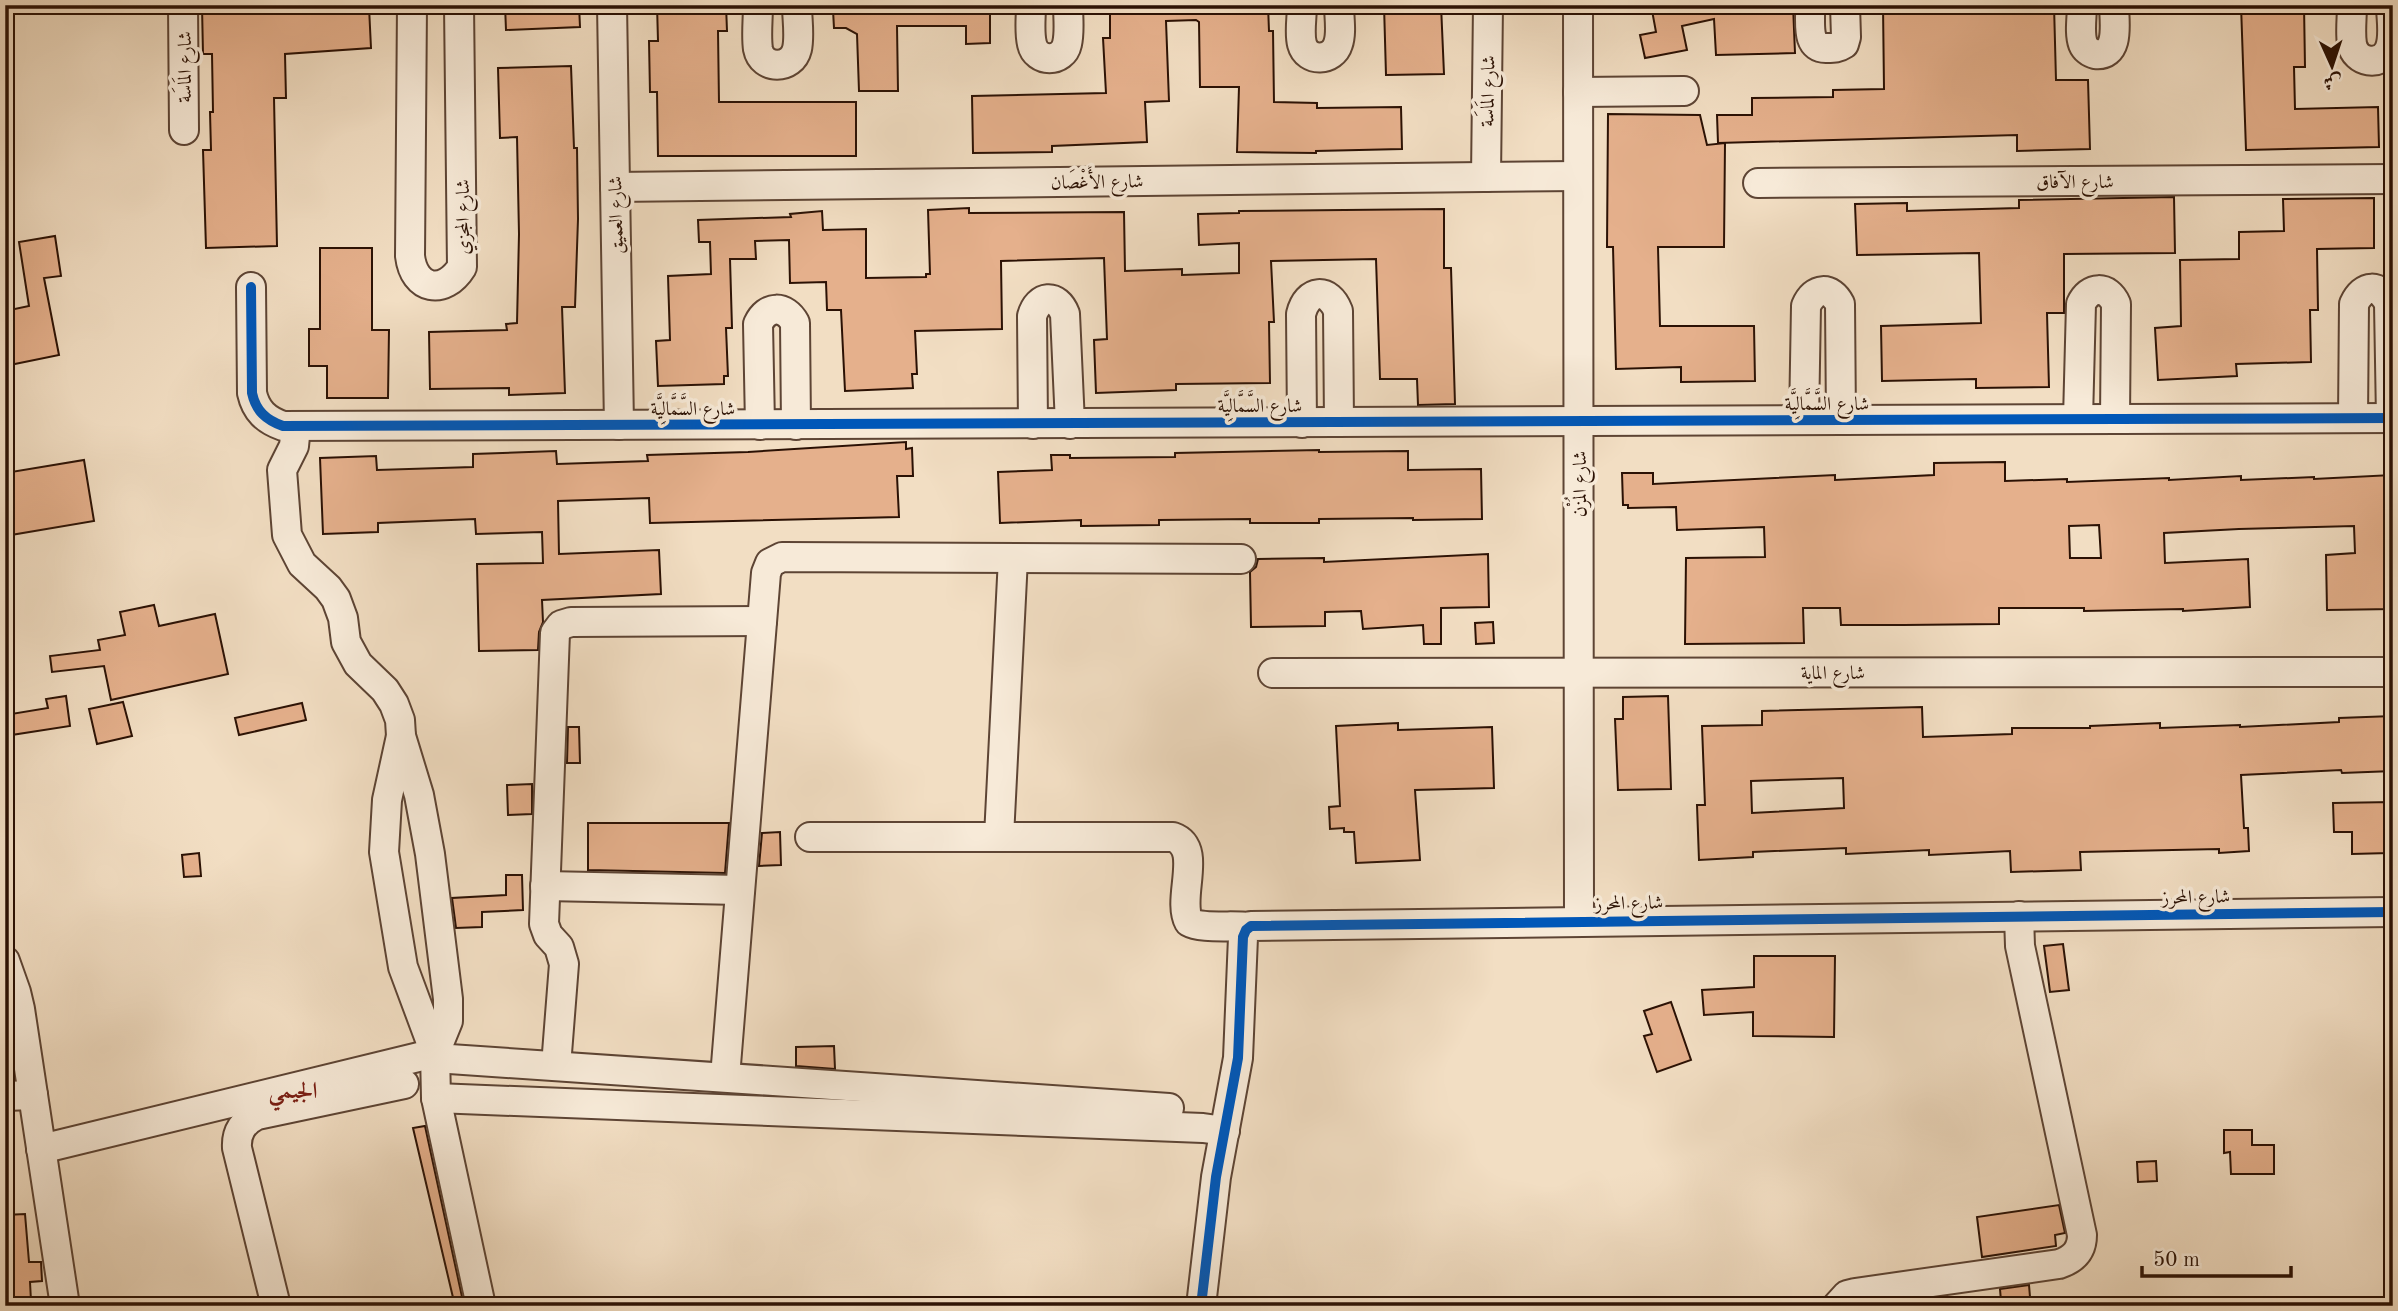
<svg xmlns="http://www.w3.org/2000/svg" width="2398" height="1311" font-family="'Old Standard TT',Amiri,serif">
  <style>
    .building { fill: #e5b08c; stroke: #2b1104; stroke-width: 2; fill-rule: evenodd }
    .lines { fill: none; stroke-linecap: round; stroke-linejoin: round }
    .minor-casing { stroke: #5d4434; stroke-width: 32 }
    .minor { stroke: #f7ead8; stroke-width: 28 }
    .cycleway-casing { stroke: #f7ead8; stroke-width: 15 }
    .cycleway { stroke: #0057b8; stroke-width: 10 }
    .labels { text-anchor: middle; stroke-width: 7; stroke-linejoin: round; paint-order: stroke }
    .street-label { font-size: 19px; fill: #2b1104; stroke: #f7ead8 }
    .quarter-label { font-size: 23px; font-weight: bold; fill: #7a1f14; stroke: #f7ead8 }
  </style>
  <rect width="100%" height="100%" fill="#f2dec3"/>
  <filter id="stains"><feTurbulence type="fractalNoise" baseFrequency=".00286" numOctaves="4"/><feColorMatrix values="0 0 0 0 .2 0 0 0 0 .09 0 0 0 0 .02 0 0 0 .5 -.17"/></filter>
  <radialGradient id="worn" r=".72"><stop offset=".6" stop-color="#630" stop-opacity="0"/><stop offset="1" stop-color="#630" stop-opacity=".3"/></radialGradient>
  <g class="building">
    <polygon points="213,5 326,5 327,10 369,7 371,48 285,54 286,98 274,98 277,246 206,248 203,150 211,150 210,112 213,112 212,54 203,54 202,6"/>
    <polygon points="505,5 579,5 580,27 506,30"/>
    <polygon points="657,5 726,5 727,31 718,31 719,102 856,102 856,156 658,156 657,92 650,92 649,41 658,41"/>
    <polygon points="856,5 990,5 990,43 966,44 966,26 897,26 898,91 859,91 857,34 846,28 834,28 833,10 856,9"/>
    <polygon points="1110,5 1268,5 1269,31 1273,31 1274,102 1317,103 1317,108 1401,107 1402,149 1316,151 1316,153 1237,152 1239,87 1200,87 1199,22 1196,20 1166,21 1169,101 1145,102 1147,142 1052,146 1052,152 973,153 972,96 1106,93 1103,38 1110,38"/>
    <polygon points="1384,5 1441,5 1444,74 1386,75"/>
    <polygon points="1651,5 1793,5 1795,53 1716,55 1714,19 1682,26 1687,50 1645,58 1640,35 1656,32"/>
    <polygon points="1883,5 2054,5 2056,80 2088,80 2090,149 2017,151 2017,135 1718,143 1717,115 1752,115 1752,98 1833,97 1833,90 1884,89"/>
    <polygon points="2241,5 2304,5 2305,67 2294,67 2295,109 2378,107 2379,147 2246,150"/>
    <polygon points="571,66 574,148 577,148 578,219 575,307 562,307 565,393 509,395 509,388 430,389 429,332 507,330 506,324 517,323 519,234 517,137 500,138 498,68"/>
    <polygon points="1608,114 1700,115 1707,145 1725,143 1724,247 1658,247 1660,326 1754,326 1755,381 1681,382 1681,367 1616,369 1613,247 1607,247"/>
    <polygon points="2174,197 2175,253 2064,254 2064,313 2047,313 2049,387 1976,388 1976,379 1882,381 1881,326 1981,323 1979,253 1857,255 1855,204 1907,203 1907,211 2019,208 2019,200"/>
    <polygon points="2374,198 2374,248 2317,249 2318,310 2310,310 2311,362 2236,364 2237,376 2158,380 2155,328 2181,326 2180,260 2239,259 2239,232 2284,231 2283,199"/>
    <polygon points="969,208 969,213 1124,212 1125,271 1182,269 1182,275 1239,273 1239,243 1199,245 1198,214 1239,213 1239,211 1444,209 1444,268 1451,268 1455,404 1418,405 1417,379 1380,379 1376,259 1271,261 1274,322 1269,322 1270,383 1176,384 1176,390 1096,393 1094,340 1107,339 1104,258 1001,261 1002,329 915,331 917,374 912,374 913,388 845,391 841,310 827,310 826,282 790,283 789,240 755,241 756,259 730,259 732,328 726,328 728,376 724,376 724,384 658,386 656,341 670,340 668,276 711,274 710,242 699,242 698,220 791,217 790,214 822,211 823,230 866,229 866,278 926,277 926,274 930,274 928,210"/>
    <polygon points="55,236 61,276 44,278 59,355 5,366 5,311 29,306 19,242"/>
    <polygon points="320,248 372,248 372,330 389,330 388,398 327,398 327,366 309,366 309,329 320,329"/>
    <polygon points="906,442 906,449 912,448 913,476 897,476 899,517 650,523 649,498 558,501 559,554 659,550 661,594 542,600 543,622 539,632 538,650 479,651 477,564 543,563 542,532 476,534 475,519 378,523 378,532 323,534 320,458 376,456 377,470 473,467 473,454 556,451 557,464 648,461 647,455 748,452"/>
    <polygon points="1319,450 1319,452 1408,451 1408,470 1481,469 1482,519 1413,520 1413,518 1319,519 1319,523 1250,523 1250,519 1159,520 1159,525 1081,526 1081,520 1000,523 998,472 1052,470 1051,455 1070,455 1070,458 1175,457 1175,453"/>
    <polygon points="84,460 94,521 5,536 5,473"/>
    <path d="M2005 462V481L2067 479V482L2169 478V480L2241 476V480L2314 477V479L2392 475 2393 609 2327 610 2326 555 2355 553 2354 526 2239 529 2164 533 2165 563 2248 559 2250 607 2183 611V609L2084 611V608H1999V624L1904 625H1841L1840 608H1803L1804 643 1685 644 1686 558 1765 557 1764 527 1677 530 1676 507 1628 508V505H1623L1622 473H1653V484L1835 475V480L1934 475V463ZM2099 525 2101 558H2070L2069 526Z"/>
    <polygon points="1488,554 1489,607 1441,608 1441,644 1424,644 1423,625 1363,629 1361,611 1325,612 1325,626 1251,627 1250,572 1256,567 1258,559 1324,558 1324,562"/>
    <polygon points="154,605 159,626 215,614 228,674 111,700 104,666 52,672 50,656 100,650 98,640 125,635 120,612"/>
    <polygon points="1493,622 1494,643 1476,644 1475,623"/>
    <polygon points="66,696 70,726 5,736 5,715 48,708 46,699"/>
    <polygon points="1668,696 1671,789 1618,790 1615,719 1623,719 1623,697"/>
    <polygon points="123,702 132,736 97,744 89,709"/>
    <polygon points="302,703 306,720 239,735 235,718"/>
    <path d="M1922 707 1923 737 2012 734V728H2090V726L2160 723V728L2240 725V727L2339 722V718L2393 716V771L2342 773 2341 770 2241 775 2244 828H2248L2249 851 2219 853V849L2080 852 2081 870 2011 872 2010 851 1929 855V850L1846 854V848L1753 852V857L1699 860 1697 805H1705L1702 726 1762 725V711ZM1843 778 1844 808 1752 813 1751 781Z"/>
    <polygon points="1398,723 1398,730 1492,727 1494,788 1415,790 1420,860 1356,863 1354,832 1344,832 1344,828 1330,829 1329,807 1340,806 1336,726"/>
    <polygon points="568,727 579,727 580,763 567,763"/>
    <polygon points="532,784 532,814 508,815 507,785"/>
    <polygon points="2393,802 2393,850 2388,850 2389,853 2352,854 2352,832 2334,832 2333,803"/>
    <polygon points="588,823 729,823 725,873 588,870"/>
    <polygon points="780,832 781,865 759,866 762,833"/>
    <polygon points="199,853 201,876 184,877 182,855"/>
    <polygon points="506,875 522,875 523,910 482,912 482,927 456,928 452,898 506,895"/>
    <polygon points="2063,944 2069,990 2050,992 2044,946"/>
    <polygon points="1754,956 1835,956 1834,1037 1753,1036 1753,1012 1704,1015 1702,990 1754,987"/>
    <polygon points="1671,1002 1691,1060 1657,1072 1644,1036 1652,1034 1644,1011"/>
    <polygon points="8,1040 14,1079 5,1079 5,1041"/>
    <polygon points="834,1046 835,1069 796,1066 796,1047"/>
    <polygon points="425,1126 464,1306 455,1306 413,1128"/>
    <polygon points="2224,1130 2252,1130 2252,1145 2274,1145 2274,1174 2231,1174 2230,1152 2224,1153"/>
    <polygon points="2156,1161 2157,1181 2138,1182 2137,1162"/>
    <polygon points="2059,1205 2065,1233 2055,1235 2056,1246 1982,1257 1977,1217"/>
    <polygon points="25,1214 29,1262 41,1262 42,1281 30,1282 31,1301 5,1303 5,1215"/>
    <polygon points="2029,1285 2030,1297 2001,1301 2000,1289"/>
  </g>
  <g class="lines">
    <defs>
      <g id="minor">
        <polyline points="183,5 184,130"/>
        <path d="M412 5 410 256C414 290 444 296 462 267L459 5"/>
        <polyline points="612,5 619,425"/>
        <path d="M758 5C758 19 756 36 758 49 762 70 792 70 797 49 800 36 797 19 797 5"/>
        <path d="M1031 5C1031 17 1029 32 1032 44 1036 63 1063 63 1067 44 1070 32 1068 17 1068 5"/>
        <path d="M1302 5C1302 17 1299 33 1302 44 1307 63 1333 61 1338 44 1342 33 1339 17 1339 5"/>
        <polyline points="1578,5 1579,920"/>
        <path d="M1810 5C1811 21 1805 49 1827 48 1834 48 1838 48 1844 44L1846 37 1845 5"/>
        <path d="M2082 5C2082 17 2079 33 2083 44 2085 49 2090 53 2095 54 2121 57 2114 20 2114 5"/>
        <path d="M2352 5C2352 18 2350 32 2352 44 2355 63 2381 67 2389 50 2395 37 2391 19 2391 5"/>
        <polyline points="1578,92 1684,91"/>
        <polyline points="1486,177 1488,5"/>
        <polyline points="1758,183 2393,179"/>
        <polyline points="615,187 1578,176"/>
        <path d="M251 287 252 393C256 411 266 420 283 426L2393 418"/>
        <path d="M2353 418 2354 304C2363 284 2380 283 2389 304L2391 418"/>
        <path d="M2078 419 2081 304C2089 286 2108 285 2116 304L2115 419"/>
        <path d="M1804 420 1806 306C1814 287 1831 286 1840 304L1841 420"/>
        <path d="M1302 423 1301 314C1307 289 1329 287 1338 311L1339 422"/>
        <path d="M1033 424 1032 316C1038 295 1057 293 1065 314L1070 424"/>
        <path d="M760 425 758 324C767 305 785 305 795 323L796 425"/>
        <polyline points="1273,673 2393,672"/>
        <polyline points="401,736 387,800 384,852 403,967 435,1053 436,1098 481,1306"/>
        <path d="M810 837H1173C1204 848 1176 898 1189 922 1201 929 1232 925 1249 927"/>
        <polyline points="999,837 1013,558"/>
        <polyline points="545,886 740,890"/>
        <polyline points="5,961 16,992 20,1009 65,1306"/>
        <polyline points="435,1058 1169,1108"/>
        <polyline points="556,1066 564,964 559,947 548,935 544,924 555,633 561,625 571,622 762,621"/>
        <polyline points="725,1077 766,573 770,563 782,557 1241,559"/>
        <polyline points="5,1096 33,1095"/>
        <polyline points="436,1098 1203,1128 1225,1131"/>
        <polyline points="41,1149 435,1053 448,1021 448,999 430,854 419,795 401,736 400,720 394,704 385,690 358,664 346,642 343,618 336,599 328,588 302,564 287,535 282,470 294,446 296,426"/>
        <path d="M276 1306 237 1148C236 1132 243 1122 257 1115L404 1084"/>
        <polyline points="1201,1306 1216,1177 1238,1058 1243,937 1246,930 1251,926 2393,912"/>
        <path d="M1837 1306 1847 1295 1855 1293 2059 1264C2074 1259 2082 1250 2082 1235L2020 946 2019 916"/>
      </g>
    </defs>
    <use href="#minor" class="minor-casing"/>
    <use href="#minor" class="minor"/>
    <defs>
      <g id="cycleway">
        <path d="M251 287 252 393C256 411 266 420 283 426L2393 418"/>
        <polyline points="1201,1306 1216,1177 1238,1058 1243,937 1246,930 1251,926 2393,912"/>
      </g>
    </defs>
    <use href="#cycleway" class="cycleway-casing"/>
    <use href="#cycleway" class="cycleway"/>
  </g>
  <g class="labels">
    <g class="street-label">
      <text transform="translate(184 67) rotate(-90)" y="7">شارع المَاسَة</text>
      <text transform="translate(1487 91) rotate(-89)" y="7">شارع المَاسَة</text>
      <text transform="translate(1097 181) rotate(-1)" y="7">شارع الأَغْصَان</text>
      <text x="2075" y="188">شارع الآفاق</text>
      <text transform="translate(615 215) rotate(-91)" y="7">شارع العميق</text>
      <text transform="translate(462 217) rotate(-90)" y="7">شارع المجزي</text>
      <text x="1827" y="410">شارع السَّمَّالِيَّة</text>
      <text x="1260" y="412">شارع السَّمَّالِيَّة</text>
      <text x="693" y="415">شارع السَّمَّالِيَّة</text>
      <text transform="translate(1579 484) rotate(-90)" y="7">شارع المُزْن</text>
      <text x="1833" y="679">شارع الماية</text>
      <text transform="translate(2196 896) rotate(-1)" y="7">شارع المحرز</text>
      <text transform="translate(1629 902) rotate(-1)" y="7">شارع المحرز</text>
    </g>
    <g class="quarter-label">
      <text x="293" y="1098">الجيمي</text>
    </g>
  </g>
  <rect width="2398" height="1311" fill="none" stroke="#f2dec3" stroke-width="28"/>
  <rect x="7" y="7" width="2384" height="1297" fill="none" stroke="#2b1104" stroke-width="3.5"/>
  <rect x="14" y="14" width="2370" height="1283" fill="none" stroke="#2b1104" stroke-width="2"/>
  <g transform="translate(2332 66) rotate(177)" stroke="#f7ead8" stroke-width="5" paint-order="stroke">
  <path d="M0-5L12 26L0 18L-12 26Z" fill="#2b1104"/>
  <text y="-10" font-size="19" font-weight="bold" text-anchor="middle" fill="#2b1104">ش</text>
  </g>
  <path d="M2142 1266v10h149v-10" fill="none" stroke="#2b1104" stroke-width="3.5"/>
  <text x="2153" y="1266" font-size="21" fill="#2b1104" stroke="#f7ead8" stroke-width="5" paint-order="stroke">50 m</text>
  <rect width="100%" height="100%" filter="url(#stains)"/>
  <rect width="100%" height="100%" fill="url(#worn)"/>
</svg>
